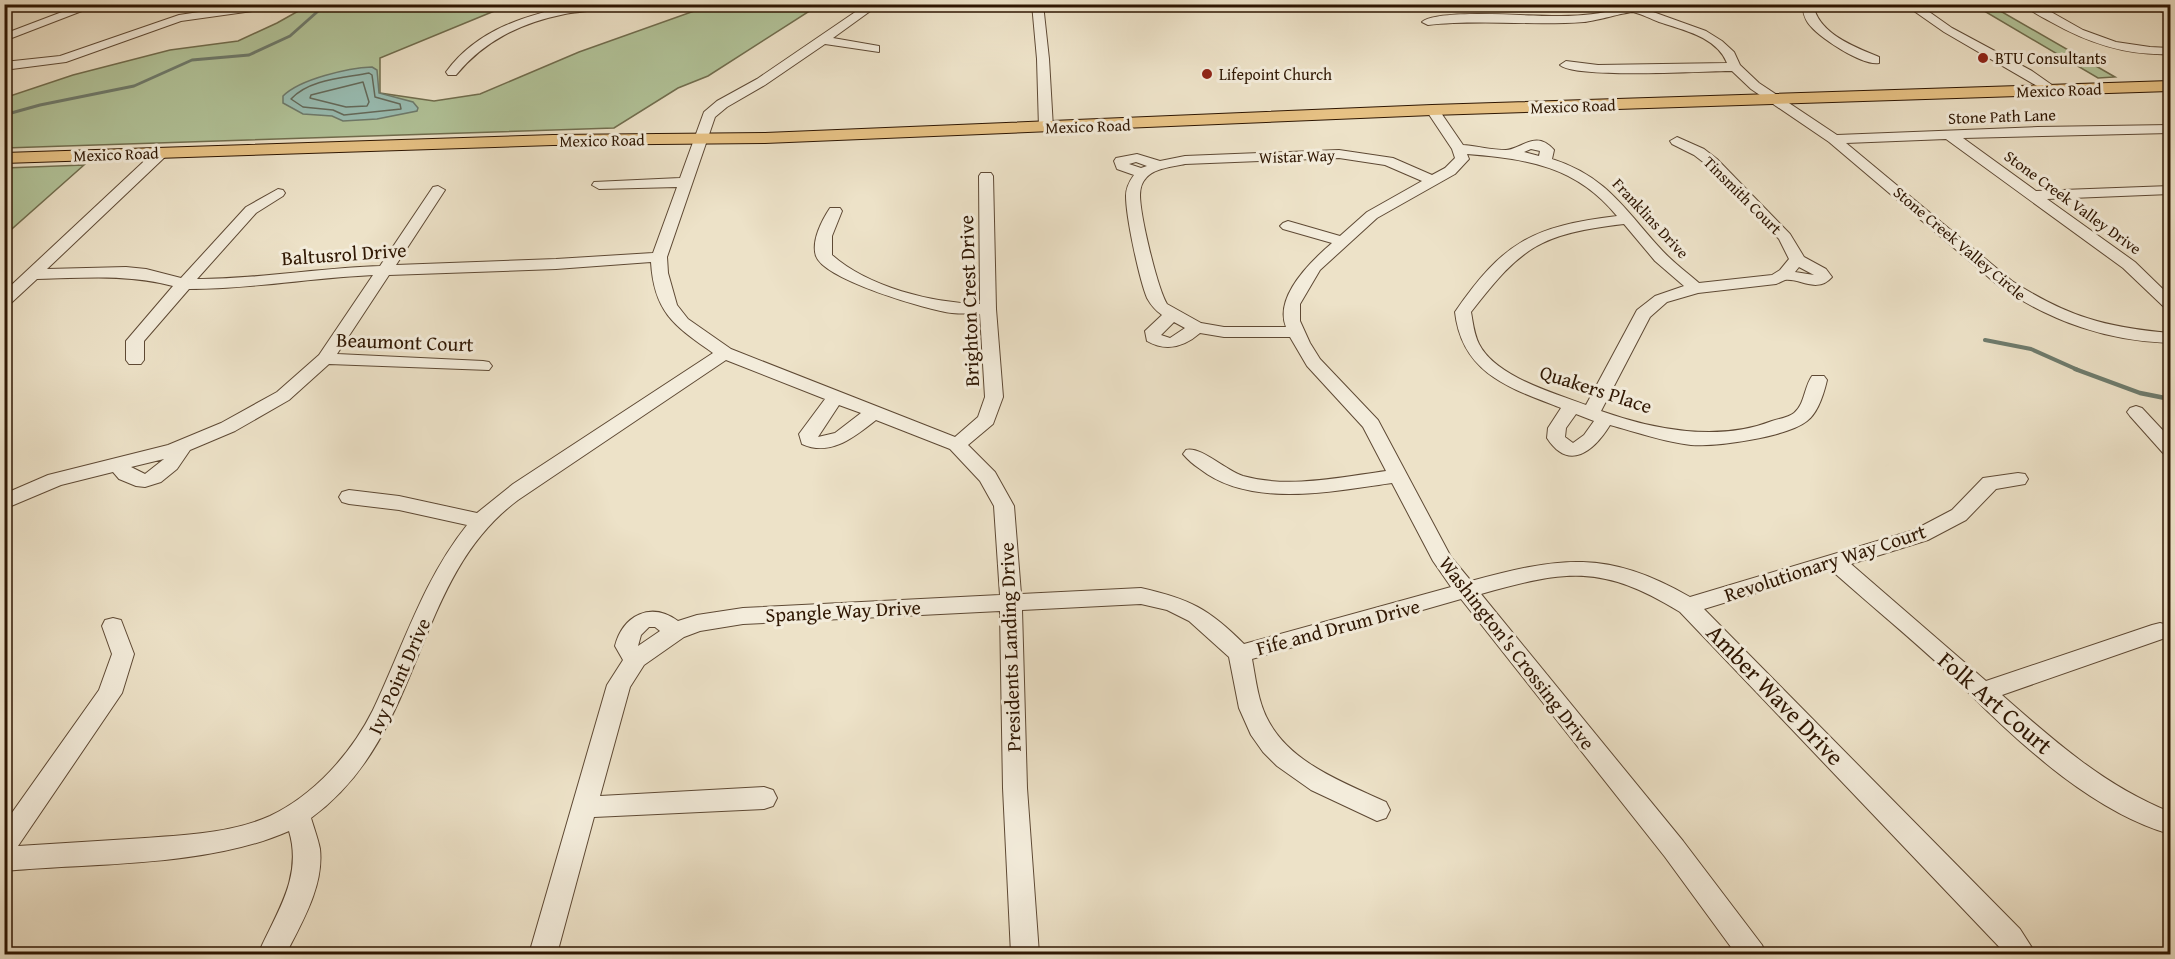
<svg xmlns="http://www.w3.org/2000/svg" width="2175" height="959" font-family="'Gentium Book Plus',serif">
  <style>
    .green { fill: #b2c49a; stroke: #706d4e; stroke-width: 1.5 }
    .water { fill: #99beb4; stroke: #6e7b6d; stroke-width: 1.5 }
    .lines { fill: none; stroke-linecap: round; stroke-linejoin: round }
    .shore { stroke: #646a5b; stroke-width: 1.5 }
    .stream-far2 { stroke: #6e7b6d; stroke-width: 3 }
    .stream-far1 { stroke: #6e7b6d; stroke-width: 4 }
    .stream { stroke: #6e7b6d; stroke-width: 4.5 }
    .minor-casing { stroke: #5e4934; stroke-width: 2 }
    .major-casing { stroke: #2e1602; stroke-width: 2 }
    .minor { fill: #f3ecdb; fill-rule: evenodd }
    .major { fill: #e6c184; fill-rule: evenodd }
    .poi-dot { fill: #8f2418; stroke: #f3ecdb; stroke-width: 2 }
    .labels { text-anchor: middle; stroke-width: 6; stroke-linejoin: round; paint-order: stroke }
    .far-poi-label { font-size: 16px; fill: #2e1602; stroke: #f3ecdb; text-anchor: start }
    .far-street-label { font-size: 16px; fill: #2e1602; stroke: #f3ecdb }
    .street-label { font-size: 20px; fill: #2e1602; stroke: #f3ecdb }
    .near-street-label { font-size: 24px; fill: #2e1602; stroke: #f3ecdb }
  </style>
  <rect width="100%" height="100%" fill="#ede2c8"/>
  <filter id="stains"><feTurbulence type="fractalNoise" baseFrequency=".00333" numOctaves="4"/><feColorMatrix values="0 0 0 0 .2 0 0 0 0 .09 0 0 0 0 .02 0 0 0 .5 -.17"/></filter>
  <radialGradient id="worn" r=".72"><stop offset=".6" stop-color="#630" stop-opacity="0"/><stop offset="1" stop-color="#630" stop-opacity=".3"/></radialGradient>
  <g class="green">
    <polygon points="309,5 509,5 380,58 380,93 434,101 480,94 579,52 711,5 819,5 708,76 678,88 614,128 5,148 4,98 73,75 170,50 238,41 277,23"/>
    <polygon points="1974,5 1990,5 2115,77 2098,78"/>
    <polygon points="84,165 5,235 5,168"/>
  </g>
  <path class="water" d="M372 67 377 70 379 93 413 102 418 108 417 111 377 119 343 121 332 116 303 114 283 103V96C300 79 348 68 372 67Z"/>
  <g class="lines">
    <g class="shore">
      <path d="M369 73 372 75 375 97 400 104 401 109 344 115 333 110 303 107 291 99C309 79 344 78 369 73Z"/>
      <polygon points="363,82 369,102 367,106 346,107 310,98 311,95"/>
    </g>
    <polyline class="stream-far2" points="4,115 40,105 134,86 192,60 249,55 290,36 326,4"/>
    <polyline class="stream-far1" points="1985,340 2031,349 2078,370"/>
    <polyline class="stream" points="2075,369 2140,393 2170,399"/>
    <defs>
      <g id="minor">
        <polygon points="83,4 100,4 4,41 4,34"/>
        <polygon points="252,4 285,4 280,7 181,21 66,62 4,70 4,62 60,56 179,15"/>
        <path d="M581 4H610C599 12 578 11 565 14 521 23 485 40 456 75H448L446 72C478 28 529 14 581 4Z"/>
        <path d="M867 4H880L833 38 879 46V52L825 44 765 85 727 107 715 117 667 257 668 273 677 305 688 319 731 349 955 437 978 417 985 397 980 314C971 313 961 314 952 313 928 310 824 280 816 256 811 241 822 220 830 208H840L842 211 832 236V255C868 287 932 303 980 304L979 176 981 173H991L993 176 996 309 1003 397 993 424 968 445 995 472 1014 506 1021 594 1141 588C1190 599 1209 609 1244 644L1451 587 1433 561 1392 483C1334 491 1251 509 1200 469 1194 465 1188 460 1183 454L1186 450C1201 446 1225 470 1243 476 1289 489 1340 477 1386 471L1363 427 1307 366 1290 337H1224L1200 333C1184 347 1166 352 1147 341L1145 331 1162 315C1155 310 1151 305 1147 298 1139 278 1126 217 1126 196 1126 188 1129 182 1134 175L1117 169 1114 161 1116 158 1137 154 1160 161 1185 156 1339 150 1393 158 1432 175 1445 168 1455 158 1452 149 1426 110 1432 106 1437 107 1463 145C1477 146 1492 150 1506 150 1522 149 1536 129 1554 150L1552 159C1605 176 1623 207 1658 246 1670 260 1685 271 1699 283L1772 275 1780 270 1789 259 1779 239 1707 165 1694 155 1672 144 1670 141 1677 137 1704 149 1717 159 1790 234 1804 257 1826 269 1832 277C1817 294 1800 278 1785 280 1782 281 1779 283 1776 284L1698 293 1667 302 1650 317 1601 411C1654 430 1719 442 1772 421 1779 419 1789 417 1794 413 1805 404 1804 387 1812 376H1824L1827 380C1824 393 1818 413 1807 421 1787 437 1716 447 1691 445 1664 442 1636 432 1610 425 1594 451 1569 472 1547 438L1548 428 1561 408C1510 388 1462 374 1455 312 1503 242 1533 226 1617 216 1576 166 1528 159 1467 154L1469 159 1455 174 1377 218 1320 270 1300 304V321L1310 343 1320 359 1378 420 1451 557 1471 581C1559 557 1607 549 1690 597L1914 530 1952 510 1983 478 2018 473 2025 474 2028 479 2025 484 1996 489 1966 520 1928 540 1851 564 1986 681 2152 625 2160 623 2168 625 2170 630 2168 637 2002 695C2054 741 2105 786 2170 812V834C2096 813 2024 748 1970 694 1927 651 1877 611 1831 570L1704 609 2020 929 2036 954H2006L1680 612C1602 564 1566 570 1481 594L1683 841 1762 945 1766 954H1736L1665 857 1461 599 1252 659C1256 680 1258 703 1269 722 1292 764 1345 783 1386 802L1390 810 1386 818 1377 821 1311 790 1277 766 1263 752 1251 735 1239 708 1229 657 1189 621 1167 610 1141 604 1022 610 1027 788 1039 954H1011L1003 788 1000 611 743 624 700 631 684 637 644 665 630 687 600 796 764 787 773 790 777 798 773 806 764 809 594 817 557 954H529L607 685 623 660 615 646C623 615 651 601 678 621L697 615 743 608 1000 595 994 506 980 481 950 449 876 420C854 437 831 457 802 444L799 434 825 399 726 360 518 500C411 579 426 734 311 818 314 828 318 839 320 849 324 886 302 922 286 954H258C276 913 303 877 289 831 208 867 94 863 4 871V824L99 690 112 654 102 626 105 620 113 618 121 620 134 654 122 693 18 846C61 843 103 841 145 838 186 835 232 833 270 816 314 795 351 754 373 710 403 647 423 580 467 525L399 510 349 504 342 502 339 497 342 492 349 490 399 496 477 513 513 484 713 353C675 326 654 313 651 262L556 269 389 275 337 354 483 361 489 362 492 366 489 370 329 364 289 400 235 431 190 450 177 469 161 482 145 487 136 486 119 479 113 472 61 485 4 509V494L48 475 168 445 221 423 277 392 319 355 373 275C311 278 251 289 189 289L144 341V360L141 364H129L126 360V341L173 286C128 274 84 278 37 279L10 304 4 306V292L156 150 161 149 168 153 166 156 47 269 126 267 146 269 181 278 246 207 278 189 283 190 285 193 283 196 256 213 197 279C258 279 318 268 380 266L433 187 438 186 445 190 396 265 556 259 653 253 677 187 599 189 592 185 594 182 680 178 704 112 717 101 757 79ZM1531 149 1540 151 1539 156 1524 152ZM1339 158 1385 165 1422 181 1367 212 1340 236 1288 221 1283 223 1280 226 1283 229 1332 243C1311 261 1274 297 1286 327H1224L1201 323 1167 304C1157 287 1140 215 1140 195 1140 189 1142 182 1146 178 1154 168 1173 167 1185 164ZM1136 162 1147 166 1141 168 1129 164ZM1624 224 1655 261 1684 286 1655 296 1637 310 1586 405C1554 393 1496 377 1479 344 1474 334 1473 323 1471 312 1522 246 1540 234 1624 224ZM1799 267 1814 275 1795 272ZM1174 322 1185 328 1170 338 1161 335ZM839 405 861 413 835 433 818 437ZM1576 414 1594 421 1584 435 1573 443 1565 437 1566 428ZM164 459 145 474 131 467ZM649 627H655L660 631 638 646 641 635Z"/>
        <polygon points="1032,4 1043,4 1049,59 1053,128 1046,132 1039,128 1037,59"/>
        <path d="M1615 4 1641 5 1642 8 1706 31 1722 41 1734 52 1740 65 1759 83 1837 135 2038 127 2170 125V133L1963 138 2036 191 2170 186V194L2047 199 2135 262 2170 296V309L2164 307 2123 268 1946 139 1846 143 2012 281C2068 317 2105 327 2170 333V343C2107 341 2053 322 2000 287L1829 142 1751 89 1732 71C1704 71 1575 79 1560 65L1566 61 1598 65 1727 63C1717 37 1683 30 1659 22 1651 19 1642 14 1633 12 1626 12 1595 21 1584 22 1532 26 1480 19 1428 25L1422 22C1439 8 1535 17 1561 16 1581 16 1602 14 1621 8Z"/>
        <path d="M1802 4H1813C1818 34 1855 47 1879 57V63C1862 66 1818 37 1808 23 1804 17 1803 12 1802 4Z"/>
        <polygon points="1904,4 1918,4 1952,28 2032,71 2059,90 2057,93 2049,93 1944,32"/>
        <path d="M2023 4H2037L2083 30 2116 42 2150 47 2170 48V54C2127 56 2088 43 2051 22 2041 16 2031 12 2023 4Z"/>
        <polygon points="2137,4 2157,4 2170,8 2170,14"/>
        <polygon points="2136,406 2142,408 2170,438 2170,455 2163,453 2130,416 2127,412 2130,408"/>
      </g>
      <polygon id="major" points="2170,81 2170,91 1432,115 765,143 553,145 4,163 4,153 553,135 765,133 1432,105"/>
    </defs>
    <use href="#minor" class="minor-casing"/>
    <use href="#major" class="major-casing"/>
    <use href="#minor" class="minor"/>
    <use href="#major" class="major"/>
  </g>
  <g class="poi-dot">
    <circle cx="1983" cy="58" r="6"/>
    <circle cx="1207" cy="74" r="6"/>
  </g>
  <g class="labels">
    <g class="far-poi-label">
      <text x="1995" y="64">BTU Consultants</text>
      <text x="1219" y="80">Lifepoint Church</text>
    </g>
    <g class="far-street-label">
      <text transform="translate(2059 90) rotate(-2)" y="6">Mexico Road</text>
      <text transform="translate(1573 106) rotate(-2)" y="6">Mexico Road</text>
      <text transform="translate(2002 116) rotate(-2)" y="6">Stone Path Lane</text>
      <text transform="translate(1088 126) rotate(-2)" y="6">Mexico Road</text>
      <text transform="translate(602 140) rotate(-1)" y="6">Mexico Road</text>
      <text transform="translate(116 154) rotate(-2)" y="6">Mexico Road</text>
      <text transform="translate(1297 156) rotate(-2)" y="6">Wistar Way</text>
      <text transform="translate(1743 195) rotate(45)" y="6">Tinsmith Court</text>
      <text transform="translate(2073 202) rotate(36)" y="6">Stone Creek Valley Drive</text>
      <text transform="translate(1651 218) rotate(47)" y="6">Franklins Drive</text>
      <text transform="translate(1960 243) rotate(40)" y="6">Stone Creek Valley Circle</text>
    </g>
    <g class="street-label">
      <text transform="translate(344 254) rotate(-4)" y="7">Baltusrol Drive</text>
      <text transform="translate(969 301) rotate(-92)" y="7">Brighton Crest Drive</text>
      <text transform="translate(405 342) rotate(2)" y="7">Beaumont Court</text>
      <text transform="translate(1596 389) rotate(18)" y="7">Quakers Place</text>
      <text transform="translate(1825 563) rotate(-18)" y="7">Revolutionary Way Court</text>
      <text transform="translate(843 611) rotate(-3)" y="7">Spangle Way Drive</text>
      <text transform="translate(1338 627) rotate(-15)" y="7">Fife and Drum Drive</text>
      <text transform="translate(1010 647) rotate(-92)" y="7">Presidents Landing Drive</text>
      <text transform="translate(1517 653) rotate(52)" y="7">Washington's Crossing Drive</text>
      <text transform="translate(399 676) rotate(-66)" y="7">Ivy Point Drive</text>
    </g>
    <g class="near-street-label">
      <text transform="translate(1775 695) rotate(46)" y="8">Amber Wave Drive</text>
      <text transform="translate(1995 703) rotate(41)" y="8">Folk Art Court</text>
    </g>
  </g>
  <rect width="2175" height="959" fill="none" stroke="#ede2c8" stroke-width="24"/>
  <rect x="6" y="6" width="2163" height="947" fill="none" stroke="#2e1602" stroke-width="3"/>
  <rect x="12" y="12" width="2151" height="935" fill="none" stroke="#2e1602" stroke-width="1.5"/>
  <rect width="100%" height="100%" filter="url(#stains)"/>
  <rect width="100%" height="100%" fill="url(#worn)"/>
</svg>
